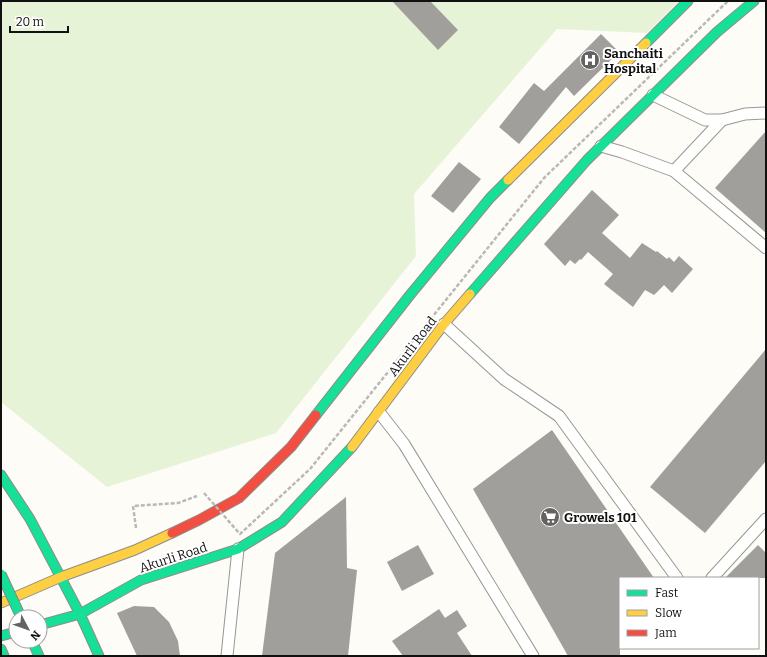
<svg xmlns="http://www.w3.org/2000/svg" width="767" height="657" font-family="Bitter,serif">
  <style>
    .green { fill: #e7f3d7 }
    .building { fill: #a19f9c }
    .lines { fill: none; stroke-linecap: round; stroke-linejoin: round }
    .lane-casing { stroke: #979795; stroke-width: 13 }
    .fast-casing { stroke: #8e8d8b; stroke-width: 11 }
    .slow-casing { stroke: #8e8d8b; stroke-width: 11 }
    .jam-casing { stroke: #8e8d8b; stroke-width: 11 }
    .path { stroke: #b9b9b8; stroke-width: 2.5; stroke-dasharray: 4 2; stroke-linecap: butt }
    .lane { stroke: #fffffe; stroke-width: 11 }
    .fast { stroke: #16e098; stroke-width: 9 }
    .slow { stroke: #ffcf43; stroke-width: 9 }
    .jam { stroke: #f24e42; stroke-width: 9 }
    .fast-bridge-casing { stroke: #858482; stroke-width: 11; stroke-linecap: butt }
    .path-bridge { stroke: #b9b9b8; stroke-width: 2.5; stroke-dasharray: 4 2; stroke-linecap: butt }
    .fast-bridge { stroke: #16e098; stroke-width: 9 }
    .labels { text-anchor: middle; stroke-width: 4; stroke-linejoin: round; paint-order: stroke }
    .poi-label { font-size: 13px; font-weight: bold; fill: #111; stroke: #fff; text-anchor: start }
    .street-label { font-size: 13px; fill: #111; stroke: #fff }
  </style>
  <rect width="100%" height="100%" fill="#fdfcf7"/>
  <polygon class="green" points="1,1 679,1 647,33 557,29 414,194 416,256 276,433 107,487 1,402"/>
  <g class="building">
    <polygon points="392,1 430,1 458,30 438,50"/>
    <polygon points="601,34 619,52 574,96 566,87 519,144 499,127 534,83 544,91"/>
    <polygon points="766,131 766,233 715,188"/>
    <polygon points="459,162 481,179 453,213 431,196"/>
    <polygon points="592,190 619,215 602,233 630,258 642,243 656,252 657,251 667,259 669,257 674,262 679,256 693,269 672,293 664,285 654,295 645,290 633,307 604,284 613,274 588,252 581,260 580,259 575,264 570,260 565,266 544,244"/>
    <polygon points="766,349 766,461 705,533 650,487"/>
    <polygon points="552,430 654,578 620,578 620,656 568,656 473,489"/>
    <polygon points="346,497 347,568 357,570 348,656 262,656 275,553"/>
    <polygon points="418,545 434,574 402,591 387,562"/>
    <polygon points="758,545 766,553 766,578 725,578"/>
    <polygon points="134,606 154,607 169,622 178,641 180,656 137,656 117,613"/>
    <polygon points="439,609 445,618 457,610 467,626 457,633 472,656 403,656 392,641"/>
  </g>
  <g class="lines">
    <defs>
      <g id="lane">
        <polyline points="653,95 705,120 722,120 745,114 766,113"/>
        <polyline points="601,146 622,152 674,171 766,248"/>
        <polyline points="674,171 722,120"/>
        <polyline points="444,324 504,379 559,416 677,578"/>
        <polyline points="379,412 404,444 533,656"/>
        <polyline points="712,578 766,519"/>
        <polyline points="227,656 238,549"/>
      </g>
      <g id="fast">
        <polyline points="646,43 688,1"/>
        <polyline points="470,294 587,160 717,32 754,1"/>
        <polyline points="316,415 410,295 490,198 508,180"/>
        <polyline points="1,475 30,519 80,614 99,656"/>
        <polyline points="40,625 80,614 141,580 238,549 282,522 352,447"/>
        <polyline points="1,636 16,632"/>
        <polyline points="32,641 39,656"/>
        <polyline points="1,649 4,656"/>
      </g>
      <g id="slow">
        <polyline points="508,180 646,43"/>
        <polyline points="352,447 444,324 470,294"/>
        <polyline points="1,603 61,577 135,550 172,533"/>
      </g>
      <polyline id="jam" points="172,533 199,520 239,498 291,447 316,415"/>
    </defs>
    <use href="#lane" class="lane-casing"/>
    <use href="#fast" class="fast-casing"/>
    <use href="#slow" class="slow-casing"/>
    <use href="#jam" class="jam-casing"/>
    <polyline class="path" points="136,528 133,506 178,503 197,496"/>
    <use href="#lane" class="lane"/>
    <use href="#fast" class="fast"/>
    <use href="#slow" class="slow"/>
    <use href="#jam" class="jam"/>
    <defs>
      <polyline id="fast-bridge" points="1,574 21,617"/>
    </defs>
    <use href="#fast-bridge" class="fast-bridge-casing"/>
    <polyline class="path-bridge" points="204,493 240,534 310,469 544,178 728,1"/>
    <use href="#fast-bridge" class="fast-bridge"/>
  </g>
  <defs>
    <symbol id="hospital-disc" viewBox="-11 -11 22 22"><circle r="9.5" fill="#646362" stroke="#fff"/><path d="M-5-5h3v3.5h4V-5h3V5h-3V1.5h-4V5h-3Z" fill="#fff"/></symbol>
    <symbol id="supermarket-disc" viewBox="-11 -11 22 22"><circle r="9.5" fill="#646362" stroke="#fff"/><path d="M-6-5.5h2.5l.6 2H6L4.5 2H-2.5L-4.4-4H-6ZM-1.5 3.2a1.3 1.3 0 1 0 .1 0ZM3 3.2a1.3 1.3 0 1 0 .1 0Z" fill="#fff"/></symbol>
  </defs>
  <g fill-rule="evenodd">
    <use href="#hospital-disc" x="579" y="49" width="22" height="22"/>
    <use href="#supermarket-disc" x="539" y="506" width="22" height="22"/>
  </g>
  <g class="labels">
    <g class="poi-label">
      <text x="604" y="58">Sanchaiti<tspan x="604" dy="15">Hospital</tspan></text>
      <text x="564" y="522">Growels 101</text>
    </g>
    <g class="street-label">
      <text transform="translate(412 346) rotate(-53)" y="5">Akurli Road</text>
      <text transform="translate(173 557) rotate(-18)" y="5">Akurli Road</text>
    </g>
  </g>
  <rect width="767" height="657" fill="none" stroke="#111111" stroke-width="4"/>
  <rect x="619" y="577" width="140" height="72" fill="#ffffff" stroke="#a0a0a0"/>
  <rect x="627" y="590" width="20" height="6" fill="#16e098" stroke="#a0a0a0"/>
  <text x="655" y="597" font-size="12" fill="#111111">Fast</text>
  <rect x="627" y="610" width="20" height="6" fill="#ffcf43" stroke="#a0a0a0"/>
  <text x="655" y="617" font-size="12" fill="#111111">Slow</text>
  <rect x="627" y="630" width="20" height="6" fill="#f24e42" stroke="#a0a0a0"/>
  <text x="655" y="637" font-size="12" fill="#111111">Jam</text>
  <g transform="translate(28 629) rotate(131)"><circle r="19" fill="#ffffff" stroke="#a0a0a0"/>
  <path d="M0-3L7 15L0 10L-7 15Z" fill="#646362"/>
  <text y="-6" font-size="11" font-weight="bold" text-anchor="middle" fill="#111111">N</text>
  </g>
  <path d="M10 26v6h58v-6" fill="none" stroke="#111111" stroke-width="2"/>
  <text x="16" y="26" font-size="12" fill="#111111" stroke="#ffffff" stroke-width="3" paint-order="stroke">20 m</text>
</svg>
